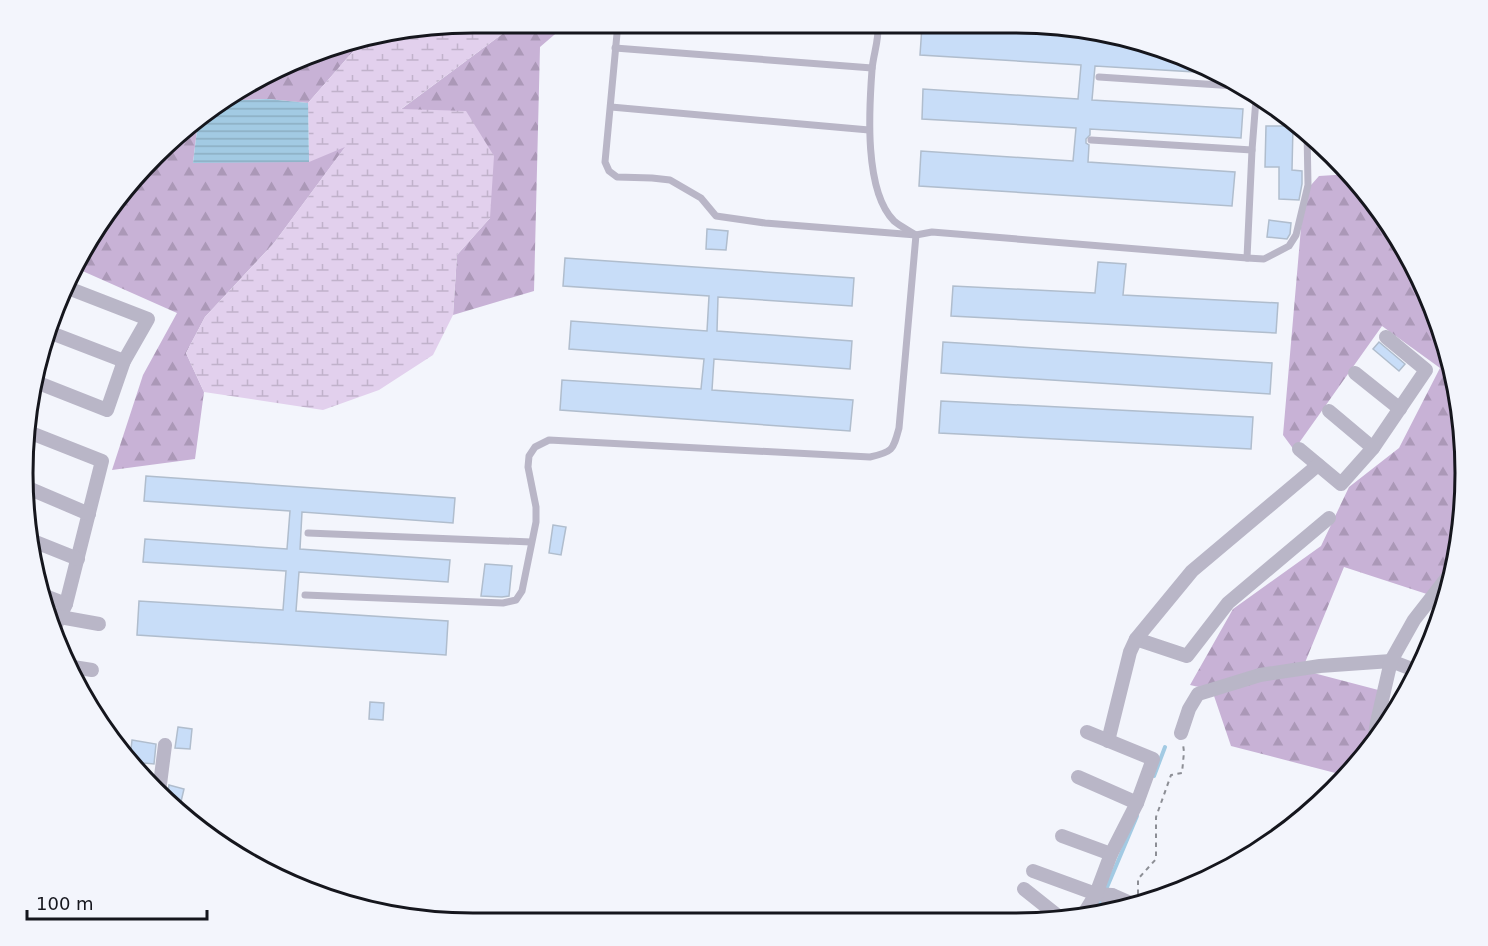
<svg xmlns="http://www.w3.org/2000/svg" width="1488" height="946" font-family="'DejaVu Sans',sans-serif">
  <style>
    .forest { fill: url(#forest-firs) }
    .wetland { fill: url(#wetland-marsh) }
    .water { fill: url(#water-rules) }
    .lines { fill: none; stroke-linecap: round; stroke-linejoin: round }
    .stream { stroke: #a2cae3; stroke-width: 4 }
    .building { fill: #c8ddf8; stroke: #b0bdcd; stroke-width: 1.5 }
    .path { stroke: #8c8e95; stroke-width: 2; stroke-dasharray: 4.5 4.5; stroke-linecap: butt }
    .lane { stroke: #b9b6c7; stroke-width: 7 }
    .street { stroke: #b9b6c7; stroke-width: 14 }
    .rim { fill: none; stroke: #15161d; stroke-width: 3 }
  </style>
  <defs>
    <pattern id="forest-firs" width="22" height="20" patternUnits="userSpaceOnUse" patternTransform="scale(1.5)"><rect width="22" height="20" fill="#c8b2d6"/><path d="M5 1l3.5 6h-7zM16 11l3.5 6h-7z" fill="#ab98b7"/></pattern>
    <pattern id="wetland-marsh" width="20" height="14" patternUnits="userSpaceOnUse" patternTransform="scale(1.5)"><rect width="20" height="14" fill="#e2d0ed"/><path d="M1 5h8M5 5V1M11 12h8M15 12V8" fill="none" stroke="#c1b2cb"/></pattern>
    <pattern id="water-rules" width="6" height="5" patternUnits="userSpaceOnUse" patternTransform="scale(1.5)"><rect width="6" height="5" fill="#a2cae3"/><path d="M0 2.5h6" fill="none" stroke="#8badc2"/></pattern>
  </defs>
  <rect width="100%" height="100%" fill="#f3f5fc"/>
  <g class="forest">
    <polygon points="517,23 568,23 540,47 534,291 453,315 457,255 490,218 400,110"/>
    <polygon points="381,38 356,48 308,103 268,99 220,101 329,46"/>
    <polygon points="198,122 193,163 346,146 274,243 205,317 186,353 204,392 195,459 112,470 143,375 177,313 78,269 116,198"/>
    <polygon points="1350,174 1372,198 1419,273 1450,356 1465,443 1463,504 1460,516 1462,517 1462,531 1450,583 1439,598 1344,567 1302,670 1386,692 1372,745 1354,770 1347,776 1231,746 1212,690 1190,685 1233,609 1321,546 1349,487 1399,448 1440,368 1382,326 1294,450 1283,435 1304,193 1319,176"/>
  </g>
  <polygon class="wetland" points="473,23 517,23 401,109 466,111 494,156 490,218 457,255 453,315 433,355 379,390 323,410 204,392 186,353 205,317 274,243 345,147 309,162 308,103 356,48 381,38"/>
  <polygon class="water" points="268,99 308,103 309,162 193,163 198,122 220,101"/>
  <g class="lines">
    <g class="stream">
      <polyline points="1154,776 1165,747"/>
      <polyline points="1105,892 1137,816"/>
      <polyline points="1094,914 1102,899"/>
    </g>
  </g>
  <g class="building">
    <polygon points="922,26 1118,38 1188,57 1213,73 1095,66 1092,100 1243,109 1241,138 1090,129 1090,135 1086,139 1086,143 1089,145 1088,162 1235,172 1232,206 919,186 921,151 1073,161 1076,128 922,119 923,89 1078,99 1081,65 920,55"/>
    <polygon points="1266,126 1293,126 1292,170 1302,171 1302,184 1299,200 1279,199 1279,167 1265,167"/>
    <polygon points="1269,220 1291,223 1290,234 1287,239 1267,237"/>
    <polygon points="707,229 728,231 726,250 706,249"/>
    <polygon points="565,258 854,278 852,306 718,297 717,331 852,341 850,369 714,359 712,390 853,400 850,431 560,410 562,380 701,389 704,359 569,349 571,321 707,331 709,296 563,286"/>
    <polygon points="1098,262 1126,264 1123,295 1278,303 1276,333 951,316 953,286 1095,293"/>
    <polygon points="943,342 1272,363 1270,394 941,373"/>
    <polygon points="1379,342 1405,364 1399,371 1373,349"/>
    <polygon points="941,401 1253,417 1251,449 939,433"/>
    <polygon points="146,476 455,498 453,523 302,512 300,549 450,560 448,582 299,572 296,611 448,621 446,655 137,635 139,601 283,610 286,571 143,562 145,539 287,549 290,511 144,501"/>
    <polygon points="553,525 566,527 561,555 549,553"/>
    <polygon points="485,564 512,566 509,596 502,597 481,596"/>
    <polygon points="370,702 384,703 383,720 369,719"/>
    <polygon points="178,727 192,729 190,749 175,748"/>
    <polygon points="132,740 156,744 154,764 144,763 143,774 130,759"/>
    <polygon points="169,785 184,789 180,806 169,804 165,799 168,794"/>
  </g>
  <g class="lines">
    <polyline class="path" points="1138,894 1138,879 1156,859 1156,817 1171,775 1182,773 1184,752 1183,744"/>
    <g class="lane">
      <polyline points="618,23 605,162 609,171 617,177 652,178 670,180 701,198 716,216 765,223 916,235 932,232 1247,258 1264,259 1289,246 1296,235 1308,185 1307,131"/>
      <path d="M878 25C879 41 873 55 872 70 869 110 864 191 894 221 900 226 908 230 914 234"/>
      <polyline points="615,48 872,68"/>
      <polyline points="1099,77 1235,86"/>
      <polyline points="611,107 869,130"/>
      <polyline points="1091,140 1252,150"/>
      <polyline points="1247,258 1252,150 1256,99"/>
      <polyline points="308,533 531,542"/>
      <path d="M305 595 503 603 516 600 522 591 536 522V507L528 467 529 456 535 447 549 440 870 457C893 452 893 450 899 428L916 235"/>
    </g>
    <g class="street">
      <polyline points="46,331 124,361"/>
      <polyline points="1355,373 1400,409"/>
      <polyline points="36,382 107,410 124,361 148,319 68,288"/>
      <polyline points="1329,411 1373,448"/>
      <polyline points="26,431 102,461 66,604 55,627"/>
      <polyline points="1299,449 1341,484 1373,448 1426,370 1386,337"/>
      <polyline points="28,488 89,514"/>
      <polyline points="33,541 78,559"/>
      <polyline points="40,594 66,604"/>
      <polyline points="60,617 99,624"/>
      <polyline points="1136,639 1187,656 1228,603 1329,518"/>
      <polyline points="73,667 92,670"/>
      <polyline points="1181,733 1189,709 1198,694 1260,675 1320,666 1391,661 1417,671"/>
      <polyline points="1108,741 1130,652 1136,639 1192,571 1318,465"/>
      <polyline points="1374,741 1377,722 1391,661 1414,620 1453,570"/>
      <polyline points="1078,777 1137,803"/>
      <polyline points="159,792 165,745"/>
      <polyline points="1062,836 1111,854"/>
      <polyline points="1033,871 1096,894 1112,895"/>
      <polyline points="1024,889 1063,920"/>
      <polyline points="1104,913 1112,895 1137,906"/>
      <polyline points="1081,917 1085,912 1096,894 1111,854 1137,803 1153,759 1087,732"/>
      <polyline points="1000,919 1004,922"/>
    </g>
  </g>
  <path d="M0 0H1488V946H0ZM473 33H1015A440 440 0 0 1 1455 473V473A440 440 0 0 1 1015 913H473A440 440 0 0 1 33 473V473A440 440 0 0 1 473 33Z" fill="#f3f5fc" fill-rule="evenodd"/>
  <path class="rim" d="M473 33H1015A440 440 0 0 1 1455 473V473A440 440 0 0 1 1015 913H473A440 440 0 0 1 33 473V473A440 440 0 0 1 473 33Z"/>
  <path d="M27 910v9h180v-9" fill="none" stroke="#15161d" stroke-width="3"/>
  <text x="36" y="910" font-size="18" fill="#15161d" stroke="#f3f5fc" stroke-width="4.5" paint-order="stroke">100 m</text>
</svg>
